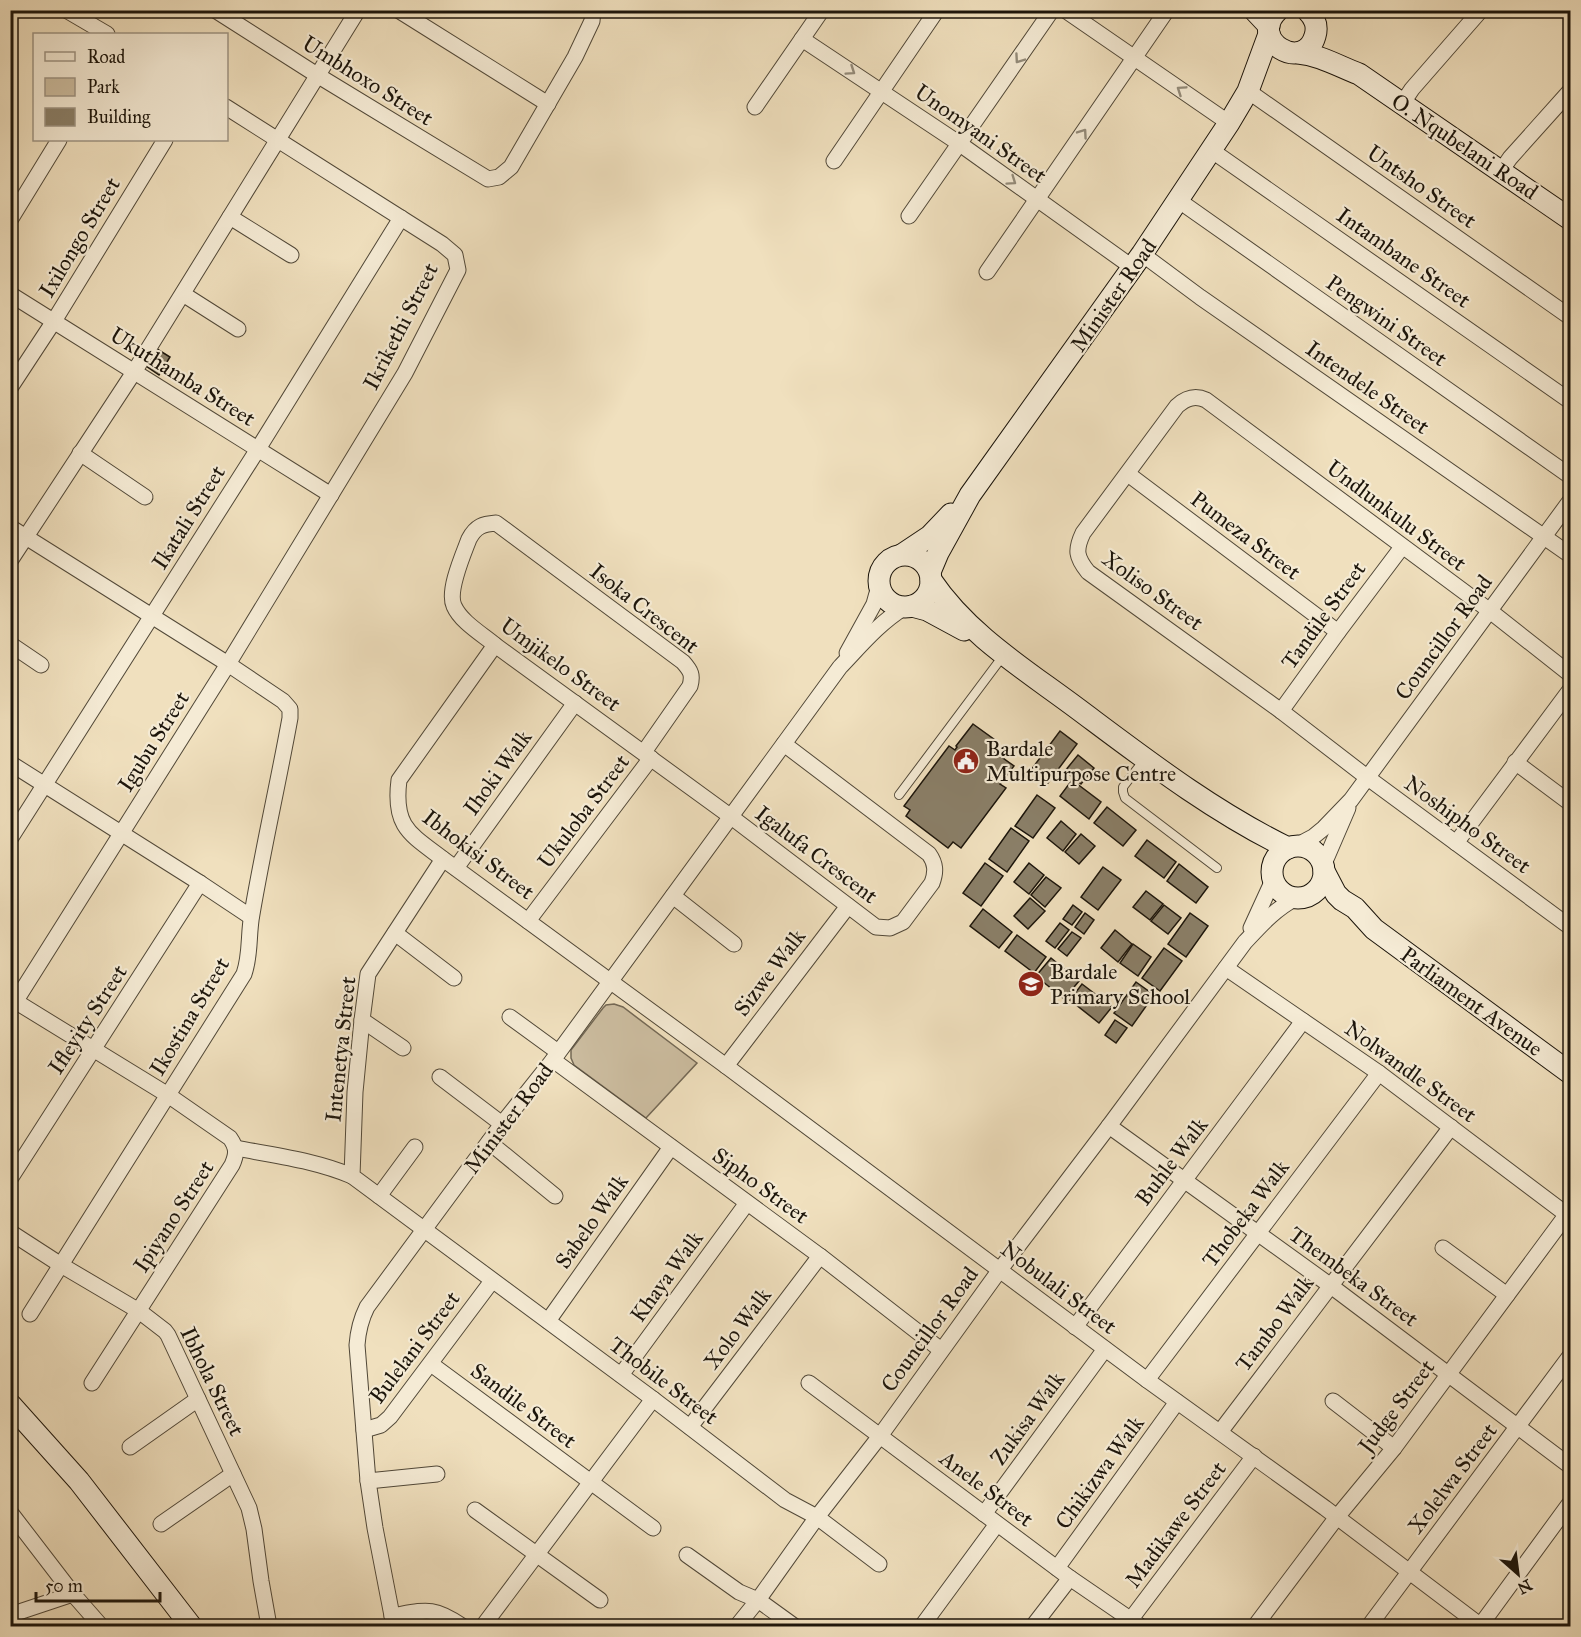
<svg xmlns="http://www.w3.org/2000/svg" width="1581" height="1637" font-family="'IM FELL Great Primer',serif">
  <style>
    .green { fill: #ccbda0; stroke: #746956; stroke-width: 1.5 }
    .building { fill: #8a7f68; stroke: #1c150b; stroke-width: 1.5 }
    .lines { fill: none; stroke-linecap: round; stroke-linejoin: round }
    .lane-casing { stroke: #514838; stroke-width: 10 }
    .street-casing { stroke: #514838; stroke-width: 17 }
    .secondary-casing { stroke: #1c150b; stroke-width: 23 }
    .lane { stroke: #f5ebd5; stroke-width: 8 }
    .street { stroke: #f5ebd5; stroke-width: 15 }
    .secondary { stroke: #f5ebd5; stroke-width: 21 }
    .oneway { stroke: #938b7a }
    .labels { text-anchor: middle; stroke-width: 4.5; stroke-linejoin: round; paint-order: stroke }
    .street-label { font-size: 22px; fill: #1c150b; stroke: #f5ebd5 }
    .poi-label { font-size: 22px; fill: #1c150b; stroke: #f5ebd5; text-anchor: start }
  </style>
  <rect width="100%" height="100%" fill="#f0e0be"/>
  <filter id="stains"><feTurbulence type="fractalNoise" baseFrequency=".00333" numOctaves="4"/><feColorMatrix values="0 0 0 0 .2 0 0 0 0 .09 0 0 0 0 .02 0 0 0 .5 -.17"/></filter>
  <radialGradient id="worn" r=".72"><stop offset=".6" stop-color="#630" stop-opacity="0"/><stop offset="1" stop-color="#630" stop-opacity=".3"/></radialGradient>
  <polygon class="green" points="614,1004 623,1007 697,1063 646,1118 574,1065 571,1058 571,1050 603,1008 606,1005"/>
  <g class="building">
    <polygon points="157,349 170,357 159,375 146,366"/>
    <polygon points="973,724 995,740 989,748 1014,766 1000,784 1006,788 961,848 953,842 948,848 906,816 910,810 904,806 949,746 955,750 957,747 956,746"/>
    <polygon points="1060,731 1077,744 1048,783 1031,770"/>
    <polygon points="1078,755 1094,768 1081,784 1065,771"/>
    <polygon points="1072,780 1101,802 1089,819 1060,796"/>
    <polygon points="1037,795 1055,808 1033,838 1015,826"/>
    <polygon points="1107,807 1136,830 1123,846 1094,823"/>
    <polygon points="1061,821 1076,834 1063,851 1047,838"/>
    <polygon points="1011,828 1029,841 1007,872 989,859"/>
    <polygon points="1081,834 1095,846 1079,864 1065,852"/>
    <polygon points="1147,840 1176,862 1164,878 1135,856"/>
    <polygon points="985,863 1003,876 981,906 963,893"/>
    <polygon points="1029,863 1044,875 1029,894 1014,882"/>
    <polygon points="1179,864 1208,887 1196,903 1167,881"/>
    <polygon points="1103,867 1121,880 1098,910 1081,897"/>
    <polygon points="1046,877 1061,888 1045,907 1031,895"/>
    <polygon points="1146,891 1163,904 1150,920 1133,907"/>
    <polygon points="1030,898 1045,911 1028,929 1014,916"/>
    <polygon points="1073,905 1082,912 1072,925 1063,919"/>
    <polygon points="1164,905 1181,918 1168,934 1151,921"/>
    <polygon points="983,909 1012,932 999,948 970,926"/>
    <polygon points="1085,913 1094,920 1084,934 1075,927"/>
    <polygon points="1190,913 1208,926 1186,957 1168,944"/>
    <polygon points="1060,923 1069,930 1055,948 1046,941"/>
    <polygon points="1115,930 1132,944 1118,962 1101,948"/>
    <polygon points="1072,932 1081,938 1067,956 1058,949"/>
    <polygon points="1017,935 1046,957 1034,973 1005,951"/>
    <polygon points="1133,944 1151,957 1138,976 1120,963"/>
    <polygon points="1164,948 1182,961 1160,991 1142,978"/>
    <polygon points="1051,958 1079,981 1064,999 1036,976"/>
    <polygon points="1136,982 1154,995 1132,1026 1114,1013"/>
    <polygon points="1082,984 1112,1007 1099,1023 1070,1000"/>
    <polygon points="1115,1020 1127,1028 1116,1043 1105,1035"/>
  </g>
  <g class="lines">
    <defs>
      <g id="lane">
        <polyline points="1144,760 1123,787 1123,792 1125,798 1217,868"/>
        <polyline points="899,795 1003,656"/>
      </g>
      <g id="street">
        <polyline points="66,10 107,34"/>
        <polyline points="215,10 317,75 488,179 499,177 511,167 575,57 592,21 593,10"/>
        <polyline points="398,10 548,104"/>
        <polyline points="1065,10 1229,123"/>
        <polyline points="802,39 960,144 1132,267"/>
        <polyline points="1248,91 1570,317"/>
        <polyline points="1402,104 1412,89 1481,10"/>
        <polyline points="755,107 822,10"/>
        <polyline points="1211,150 1570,401"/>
        <polyline points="834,161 937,10"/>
        <polyline points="1501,171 1510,158 1570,91"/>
        <polyline points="1178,200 1570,476"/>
        <polyline points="909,216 1052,10"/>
        <polyline points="230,217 291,255"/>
        <polyline points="10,220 59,140"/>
        <polyline points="1142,254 1200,297 1570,555"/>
        <polyline points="987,272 1165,13"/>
        <polyline points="10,294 331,495"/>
        <polyline points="183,294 238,329"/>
        <polyline points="10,388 54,321 165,140"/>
        <polyline points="80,453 145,497"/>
        <polyline points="1128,474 1338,632"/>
        <path d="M10 527 228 664 283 701 290 709V718C278 784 263 849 252 914 248 934 251 954 244 974L30 1314"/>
        <polyline points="10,561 134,372 358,10"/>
        <polyline points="10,644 41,665"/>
        <path d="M495 645 399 780C393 827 410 834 443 859L726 1066 1147 1380 1325 1508 1481 1626"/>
        <polyline points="847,653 874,604 879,586"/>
        <path d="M1570 674 1490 611 1206 400C1195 395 1186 398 1177 406L1083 533C1075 550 1076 557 1088 572L1281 711 1368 778 1570 927"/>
        <polyline points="1281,711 1338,632 1402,547"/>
        <path d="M644 752 690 686C693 675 691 671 683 662L496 523C483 524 476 526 469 539 463 555 447 591 454 606 461 622 482 634 495 645L730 816 876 927 890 928 903 922 932 883C936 872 936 864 929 854L784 744"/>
        <polyline points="1515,762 1570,803"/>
        <polyline points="10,763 200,883 251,917"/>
        <polyline points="10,839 258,449 401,218"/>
        <polyline points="1456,843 1570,690"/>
        <polyline points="1296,846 1313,837 1324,828 1351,800 1570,501"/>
        <polyline points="443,859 368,974 362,1020 355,1092 352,1176 653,1399 785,1500 817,1517 879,1564"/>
        <polyline points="1323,866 1348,808"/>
        <polyline points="456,868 575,703"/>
        <polyline points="673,896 734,944"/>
        <polyline points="528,921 651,758"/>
        <polyline points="1251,928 1273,880"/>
        <polyline points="395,933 454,978"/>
        <polyline points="1226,968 1379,1073 1570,1217"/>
        <path d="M10 998 168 1095 230 1138C237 1148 237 1154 232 1165L92 1383"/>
        <polyline points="10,1010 228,664 405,373 458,270 455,255 442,244 226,107"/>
        <polyline points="510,1017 558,1052"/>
        <polyline points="362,1020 403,1048"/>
        <polyline points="553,1060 820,1256 941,1350"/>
        <polyline points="726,1066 848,906"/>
        <polyline points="440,1077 502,1124"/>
        <polyline points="1109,1126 1331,1286 1570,1466"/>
        <polyline points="489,1142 555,1196"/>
        <path d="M236 1148C276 1156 314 1160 352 1176"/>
        <polyline points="10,1179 200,883"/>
        <polyline points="379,1196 415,1147"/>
        <polyline points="10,1232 61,1265 139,1311 165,1331 168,1335 249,1508 254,1529 261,1581 269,1626"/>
        <polyline points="1443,1248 1507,1295"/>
        <polyline points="548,1321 671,1147"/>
        <polyline points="1075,1327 1303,1021"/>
        <polyline points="431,1364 653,1528"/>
        <polyline points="621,1375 747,1203"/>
        <polyline points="1147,1380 1379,1073"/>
        <polyline points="809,1383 1070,1578 1140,1626"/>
        <polyline points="1333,1401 1394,1448"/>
        <polyline points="690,1427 820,1256"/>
        <polyline points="364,1430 381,1425 390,1417 492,1281"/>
        <polyline points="1220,1432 1451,1127"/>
        <polyline points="130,1447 198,1399"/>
        <polyline points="368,1481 437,1474"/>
        <polyline points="475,1510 600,1600"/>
        <polyline points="10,1512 73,1594 101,1626"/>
        <polyline points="984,1514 1105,1349"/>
        <polyline points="161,1524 233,1474"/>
        <polyline points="687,1555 739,1592 758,1600 794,1626"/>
        <polyline points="1057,1568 1177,1402"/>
        <polyline points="10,1615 73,1594"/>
        <path d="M392 1616C426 1610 433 1606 462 1626"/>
        <polyline points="1131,1619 1254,1456"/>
        <path d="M394 1626 375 1528 368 1481 357 1345C358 1331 361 1319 367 1307L502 1124 553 1060 840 667C861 645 879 623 905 607"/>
        <polyline points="483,1626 653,1399"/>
        <path d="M737 1626 758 1600 817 1517 880 1436 999 1271 1109 1126 1245 942C1261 925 1275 909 1296 898"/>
        <polyline points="922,1626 997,1524"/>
        <polyline points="1033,1626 1070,1578"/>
        <polyline points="1255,1626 1337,1517 1394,1448 1570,1210"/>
        <polyline points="1369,1626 1570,1356"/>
        <polyline points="1480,1626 1570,1503"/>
      </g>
      <g id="secondary">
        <polyline points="1254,10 1269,26"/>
        <path d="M1278 10C1246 40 1304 74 1315 36 1318 26 1315 18 1307 10"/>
        <path d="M1298 53C1320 55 1338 66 1359 74L1570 219"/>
        <polyline points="903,554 930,536 951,514"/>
        <circle cx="905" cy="581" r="26"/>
        <polyline points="930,572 938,553 970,495 1142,254 1229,123 1248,91 1269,34"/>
        <path d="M931 580C968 635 1026 670 1078 709 1145 759 1212 811 1288 848"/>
        <polyline points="912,606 927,610 964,630"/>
        <circle cx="1298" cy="872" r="26"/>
        <polyline points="1324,871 1336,894 1342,900 1355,908 1374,929 1570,1073"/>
        <polyline points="10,1404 79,1481 191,1626"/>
      </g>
    </defs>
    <use href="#lane" class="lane-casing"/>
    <use href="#street" class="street-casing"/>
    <use href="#secondary" class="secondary-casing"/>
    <use href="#lane" class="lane"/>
    <use href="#street" class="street"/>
    <use href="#secondary" class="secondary"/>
  </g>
  <defs><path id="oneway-chevron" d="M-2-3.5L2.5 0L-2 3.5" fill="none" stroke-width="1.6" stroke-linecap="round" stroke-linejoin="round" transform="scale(1.5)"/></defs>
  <g class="oneway">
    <use href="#oneway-chevron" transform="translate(1019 59) rotate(125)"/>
    <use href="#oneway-chevron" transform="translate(851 71) rotate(34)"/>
    <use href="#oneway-chevron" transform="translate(1181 90) rotate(-146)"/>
    <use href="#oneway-chevron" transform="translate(1083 133) rotate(-55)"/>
    <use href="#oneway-chevron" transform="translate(1012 181) rotate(35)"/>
  </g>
  <defs>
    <symbol id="civic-disc" viewBox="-11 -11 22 22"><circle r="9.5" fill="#8f2418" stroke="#f5ebd5"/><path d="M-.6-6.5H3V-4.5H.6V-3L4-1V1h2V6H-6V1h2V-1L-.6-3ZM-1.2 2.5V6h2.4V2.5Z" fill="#fff"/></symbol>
    <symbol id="school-disc" viewBox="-11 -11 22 22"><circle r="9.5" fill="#8f2418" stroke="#f5ebd5"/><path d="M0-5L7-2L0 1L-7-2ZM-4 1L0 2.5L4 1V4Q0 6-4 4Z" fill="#fff"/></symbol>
  </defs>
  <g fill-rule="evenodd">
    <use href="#civic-disc" x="951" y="746" width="30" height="30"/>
    <use href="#school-disc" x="1016" y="969" width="30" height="30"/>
  </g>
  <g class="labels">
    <g class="street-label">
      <text transform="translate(368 80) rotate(32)" y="8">Umbhoxo Street</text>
      <text transform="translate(981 133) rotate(35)" y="8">Unomyani Street</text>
      <text transform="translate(1465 146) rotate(34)" y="8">O. Nqubelani Road</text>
      <text transform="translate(1422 186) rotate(35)" y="8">Untsho Street</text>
      <text transform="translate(79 237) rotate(-59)" y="8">Ixilongo Street</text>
      <text transform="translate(1404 257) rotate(35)" y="8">Intambane Street</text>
      <text transform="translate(1113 295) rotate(-55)" y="8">Minister Road</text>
      <text transform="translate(1387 320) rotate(35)" y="8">Pengwini Street</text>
      <text transform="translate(400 326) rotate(-63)" y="8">Ikrikethi Street</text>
      <text transform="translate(183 376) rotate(32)" y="8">Ukuthamba Street</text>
      <text transform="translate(1368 387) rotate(35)" y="8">Intendele Street</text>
      <text transform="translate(1397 515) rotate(37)" y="8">Undlunkulu Street</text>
      <text transform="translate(188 517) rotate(-58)" y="8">Ikatali Street</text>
      <text transform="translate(1246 535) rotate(37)" y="8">Pumeza Street</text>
      <text transform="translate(1153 590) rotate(36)" y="8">Xoliso Street</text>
      <text transform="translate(645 608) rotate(38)" y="8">Isoka Crescent</text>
      <text transform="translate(1323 615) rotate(-54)" y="8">Tandile Street</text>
      <text transform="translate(1443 637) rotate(-54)" y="8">Councillor Road</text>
      <text transform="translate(561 664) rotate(36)" y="8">Umjikelo Street</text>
      <text transform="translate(153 741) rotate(-58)" y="8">Igubu Street</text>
      <text transform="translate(497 772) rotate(-54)" y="8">Ihoki Walk</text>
      <text transform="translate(583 811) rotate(-53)" y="8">Ukuloba Street</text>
      <text transform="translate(1468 824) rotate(36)" y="8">Noshipho Street</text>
      <text transform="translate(479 854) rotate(37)" y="8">Ibhokisi Street</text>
      <text transform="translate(817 854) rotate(37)" y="8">Igalufa Crescent</text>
      <text transform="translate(769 972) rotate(-53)" y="8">Sizwe Walk</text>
      <text transform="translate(1472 1001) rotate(36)" y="8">Parliament Avenue</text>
      <text transform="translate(189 1016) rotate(-59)" y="8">Ikostina Street</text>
      <text transform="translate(87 1019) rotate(-57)" y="8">Ifleyity Street</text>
      <text transform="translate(340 1049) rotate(-84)" y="8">Intenetya Street</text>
      <text transform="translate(1411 1071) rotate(36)" y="8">Nolwandle Street</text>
      <text transform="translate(508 1118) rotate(-53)" y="8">Minister Road</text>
      <text transform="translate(1171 1161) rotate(-53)" y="8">Buhle Walk</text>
      <text transform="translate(761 1185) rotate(36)" y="8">Sipho Street</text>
      <text transform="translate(1245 1213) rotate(-53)" y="8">Thobeka Walk</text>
      <text transform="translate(173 1216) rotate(-57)" y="8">Ipiyano Street</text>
      <text transform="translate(591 1221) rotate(-55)" y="8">Sabelo Walk</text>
      <text transform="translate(666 1276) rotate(-54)" y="8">Khaya Walk</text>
      <text transform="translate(1354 1276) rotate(36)" y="8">Thembeka Street</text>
      <text transform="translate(1059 1287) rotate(37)" y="8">Nobulali Street</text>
      <text transform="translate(1274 1323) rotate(-53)" y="8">Tambo Walk</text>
      <text transform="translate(737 1328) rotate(-53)" y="8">Xolo Walk</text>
      <text transform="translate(929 1329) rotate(-54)" y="8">Councillor Road</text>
      <text transform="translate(414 1347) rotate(-53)" y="8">Bulelani Street</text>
      <text transform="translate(664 1380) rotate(37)" y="8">Thobile Street</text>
      <text transform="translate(213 1381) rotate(64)" y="8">Ibhola Street</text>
      <text transform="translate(524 1405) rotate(37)" y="8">Sandile Street</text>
      <text transform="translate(1396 1406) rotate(-53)" y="8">Judge Street</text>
      <text transform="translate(1027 1418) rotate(-54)" y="8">Zukisa Walk</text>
      <text transform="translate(1099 1472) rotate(-54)" y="8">Chikizwa Walk</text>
      <text transform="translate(1452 1478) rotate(-53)" y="8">Xolelwa Street</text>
      <text transform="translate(987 1488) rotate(37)" y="8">Anele Street</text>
      <text transform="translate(1175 1524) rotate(-53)" y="8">Madikawe Street</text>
    </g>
    <g class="poi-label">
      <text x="986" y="756">Bardale<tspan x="986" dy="25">Multipurpose Centre</tspan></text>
      <text x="1050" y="979">Bardale<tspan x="1050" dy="25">Primary School</tspan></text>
    </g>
  </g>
  <rect width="1581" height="1637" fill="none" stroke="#f0e0be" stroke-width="36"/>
  <rect x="12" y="12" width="1557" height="1613" fill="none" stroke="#1c150b" stroke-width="3"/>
  <rect x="18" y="18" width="1545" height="1601" fill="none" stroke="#1c150b" stroke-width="1.5"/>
  <rect x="33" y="33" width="195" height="108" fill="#f5ebd5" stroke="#9e9584" stroke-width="1.5"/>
  <rect x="45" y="52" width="30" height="9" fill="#f5ebd5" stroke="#9e9584" stroke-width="1.5"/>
  <text x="87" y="63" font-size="18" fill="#1c150b">Road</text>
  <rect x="45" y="78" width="30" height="18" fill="#ccbda0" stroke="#9e9584" stroke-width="1.5"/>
  <text x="87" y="93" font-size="18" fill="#1c150b">Park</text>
  <rect x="45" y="108" width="30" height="18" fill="#8a7f68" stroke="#9e9584" stroke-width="1.5"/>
  <text x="87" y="123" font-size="18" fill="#1c150b">Building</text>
  <g transform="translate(1518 1574) rotate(152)" stroke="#f5ebd5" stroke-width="4.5" paint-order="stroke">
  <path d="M0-4.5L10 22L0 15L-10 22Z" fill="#1c150b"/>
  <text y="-9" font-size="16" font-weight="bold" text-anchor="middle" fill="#1c150b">N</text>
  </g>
  <path d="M36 1592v9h124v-9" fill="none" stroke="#1c150b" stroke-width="3"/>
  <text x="45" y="1592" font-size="18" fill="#1c150b" stroke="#f5ebd5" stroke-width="4.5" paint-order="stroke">50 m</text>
  <rect width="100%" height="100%" filter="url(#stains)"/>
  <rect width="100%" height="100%" fill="url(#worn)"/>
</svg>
